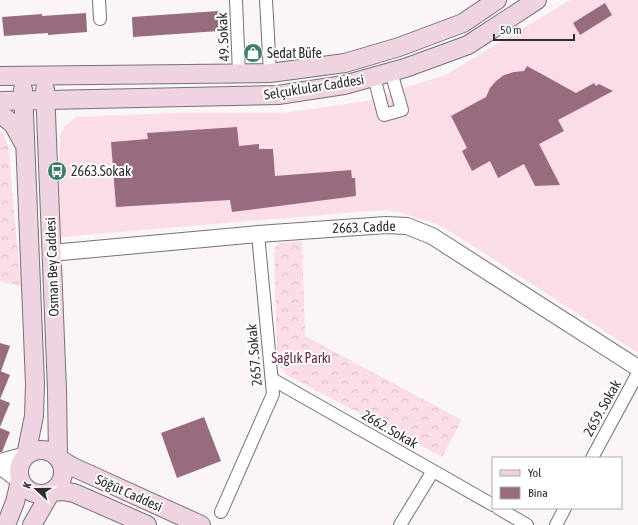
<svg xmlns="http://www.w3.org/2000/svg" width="638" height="525" font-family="'Asap Condensed',sans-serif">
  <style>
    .grass { fill: #fbdde8 }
    .forest { fill: url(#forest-crowns) }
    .building { fill: #996b7e }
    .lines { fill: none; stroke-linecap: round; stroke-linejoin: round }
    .minor-casing { stroke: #767273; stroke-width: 14 }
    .tertiary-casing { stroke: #767273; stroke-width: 18 }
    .secondary-casing { stroke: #767273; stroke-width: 20 }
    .minor { stroke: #fff; stroke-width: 12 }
    .tertiary { stroke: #fff; stroke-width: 16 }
    .secondary { stroke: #efd3e0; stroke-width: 18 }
    .labels { text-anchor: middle; stroke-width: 4; stroke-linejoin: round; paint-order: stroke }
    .street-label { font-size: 14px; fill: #2e2c2d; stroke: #fff }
    .poi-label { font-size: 14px; fill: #2e2c2d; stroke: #fff; text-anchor: start }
    .park-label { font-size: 14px; fill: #632744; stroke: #fff }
  </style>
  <defs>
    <pattern id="forest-crowns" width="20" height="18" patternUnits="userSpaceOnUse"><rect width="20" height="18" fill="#fbdde8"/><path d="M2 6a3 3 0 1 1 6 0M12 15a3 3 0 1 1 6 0" fill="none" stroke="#d7bec7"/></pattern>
  </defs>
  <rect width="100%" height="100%" fill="#faf6f7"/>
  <polygon class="grass" points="570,0 638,0 638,353 467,242 436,224 398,212 387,210 357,212 60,237 59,174 60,135 65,126 76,117 173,113 284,113 373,100 400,89 446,75"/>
  <g class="forest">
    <polygon points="0,131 3,134 8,145 21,286 0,281"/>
    <polygon points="302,241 305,336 462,420 442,457 287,375 280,366 277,356 274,254 275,248 279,243"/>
  </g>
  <g class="building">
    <polygon points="605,3 612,15 580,35 573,23"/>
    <polygon points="218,11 219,31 133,37 132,17"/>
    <polygon points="86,13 87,32 48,35 48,33 4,36 2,17 42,14 42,16"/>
    <polygon points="527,66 576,93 594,83 596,86 599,84 613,91 558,120 564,131 539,144 560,185 535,186 524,164 498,178 490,161 472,171 462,151 467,148 451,116 486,97 490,88 496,81 504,75 514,72 524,71"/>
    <polygon points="237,127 239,146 259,144 259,149 273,149 275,176 351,170 352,178 355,178 356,196 232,212 230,200 116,207 111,142 148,139 147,133"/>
    <polygon points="0,343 10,346 1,371 0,371"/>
    <polygon points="0,371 10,375 0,399"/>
    <polygon points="0,399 10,403 0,427"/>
    <polygon points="204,417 221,461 177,478 161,433"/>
    <polygon points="0,428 10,432 2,452 0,452"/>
  </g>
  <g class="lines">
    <defs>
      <g id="minor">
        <polyline points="99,0 100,19"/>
        <polyline points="236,0 239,73"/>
        <polyline points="266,0 270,73"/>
        <polyline points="374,77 384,115 402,110 391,72"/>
        <polyline points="272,379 493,505"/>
        <polyline points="592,458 638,373"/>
        <polyline points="498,508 527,525"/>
        <polyline points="221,512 273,394 258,234"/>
        <polyline points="400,525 433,471"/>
        <polyline points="556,525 565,508"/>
      </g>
      <g id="tertiary">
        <polyline points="51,253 258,234 386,225 407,226 432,236 638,368"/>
        <polyline points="0,462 26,455"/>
        <polyline points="0,466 20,481"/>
      </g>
      <g id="secondary">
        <polyline points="0,76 270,73 345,63 399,47 463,23 497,0"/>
        <polyline points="23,89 35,384 34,416 26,455"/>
        <polyline points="45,89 57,390 58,458"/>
        <polyline points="0,101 278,95 344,85 405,68 468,45 537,0"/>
        <polyline points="0,114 13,124 24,144"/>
        <circle cx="41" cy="472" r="22"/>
        <polyline points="58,458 73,467 201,525"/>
        <polyline points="51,492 63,491 74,493 147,525"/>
        <polyline points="6,525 15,502 20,481"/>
        <polyline points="32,525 51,492"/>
      </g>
    </defs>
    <use href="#minor" class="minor-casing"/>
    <use href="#tertiary" class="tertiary-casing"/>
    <use href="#secondary" class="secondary-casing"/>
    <use href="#minor" class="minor"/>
    <use href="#tertiary" class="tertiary"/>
    <use href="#secondary" class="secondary"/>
  </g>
  <defs>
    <symbol id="shop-disc" viewBox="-11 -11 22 22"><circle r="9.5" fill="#3e7d6c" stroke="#fff"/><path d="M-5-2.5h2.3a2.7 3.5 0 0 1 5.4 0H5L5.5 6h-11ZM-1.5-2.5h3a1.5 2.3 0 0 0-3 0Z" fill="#fff"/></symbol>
    <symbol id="bus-disc" viewBox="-11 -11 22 22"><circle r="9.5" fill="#3e7d6c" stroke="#fff"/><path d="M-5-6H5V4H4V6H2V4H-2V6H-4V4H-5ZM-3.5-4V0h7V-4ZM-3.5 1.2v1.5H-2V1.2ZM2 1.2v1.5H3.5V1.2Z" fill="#fff"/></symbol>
  </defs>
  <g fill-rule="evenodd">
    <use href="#shop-disc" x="242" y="42" width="22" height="22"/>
    <use href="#bus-disc" x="46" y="160" width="22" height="22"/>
  </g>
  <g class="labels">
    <g class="street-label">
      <text transform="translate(223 37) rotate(-93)" y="5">49. Sokak</text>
      <text transform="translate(314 87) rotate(-9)" y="5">Selçuklular Caddesi</text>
      <text transform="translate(364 227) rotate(-2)" y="5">2663. Cadde</text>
      <text transform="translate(52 267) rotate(-92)" y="5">Osman Bey Caddesi</text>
      <text transform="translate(254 355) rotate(-95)" y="5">2657. Sokak</text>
      <text transform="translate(602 408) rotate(-61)" y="5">2659. Sokak</text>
      <text transform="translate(390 429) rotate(30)" y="5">2662. Sokak</text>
      <text transform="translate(129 493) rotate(24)" y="5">Söğüt Caddesi</text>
    </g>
    <g class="poi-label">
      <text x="267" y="58">Sedat Büfe</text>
      <text x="71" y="176">2663.Sokak</text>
    </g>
    <g class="park-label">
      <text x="301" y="363">Sağlık Parkı</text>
    </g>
  </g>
  <rect x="492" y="457" width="130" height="52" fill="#ffffff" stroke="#ababab"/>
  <rect x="500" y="470" width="20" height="6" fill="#efd3e0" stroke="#ababab"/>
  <text x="528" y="477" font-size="12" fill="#2e2c2d">Yol</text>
  <rect x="500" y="487" width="20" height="12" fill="#996b7e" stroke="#ababab"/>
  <text x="528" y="497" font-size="12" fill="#2e2c2d">Bina</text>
  <g transform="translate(36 489) rotate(291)" stroke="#ffffff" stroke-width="3" paint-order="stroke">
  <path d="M0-3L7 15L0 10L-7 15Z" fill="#2e2c2d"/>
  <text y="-6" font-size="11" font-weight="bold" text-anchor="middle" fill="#2e2c2d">K</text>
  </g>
  <path d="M494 34v6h80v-6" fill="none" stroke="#2e2c2d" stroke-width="2"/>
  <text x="500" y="34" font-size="12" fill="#2e2c2d" stroke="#ffffff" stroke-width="3" paint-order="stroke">50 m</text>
</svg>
